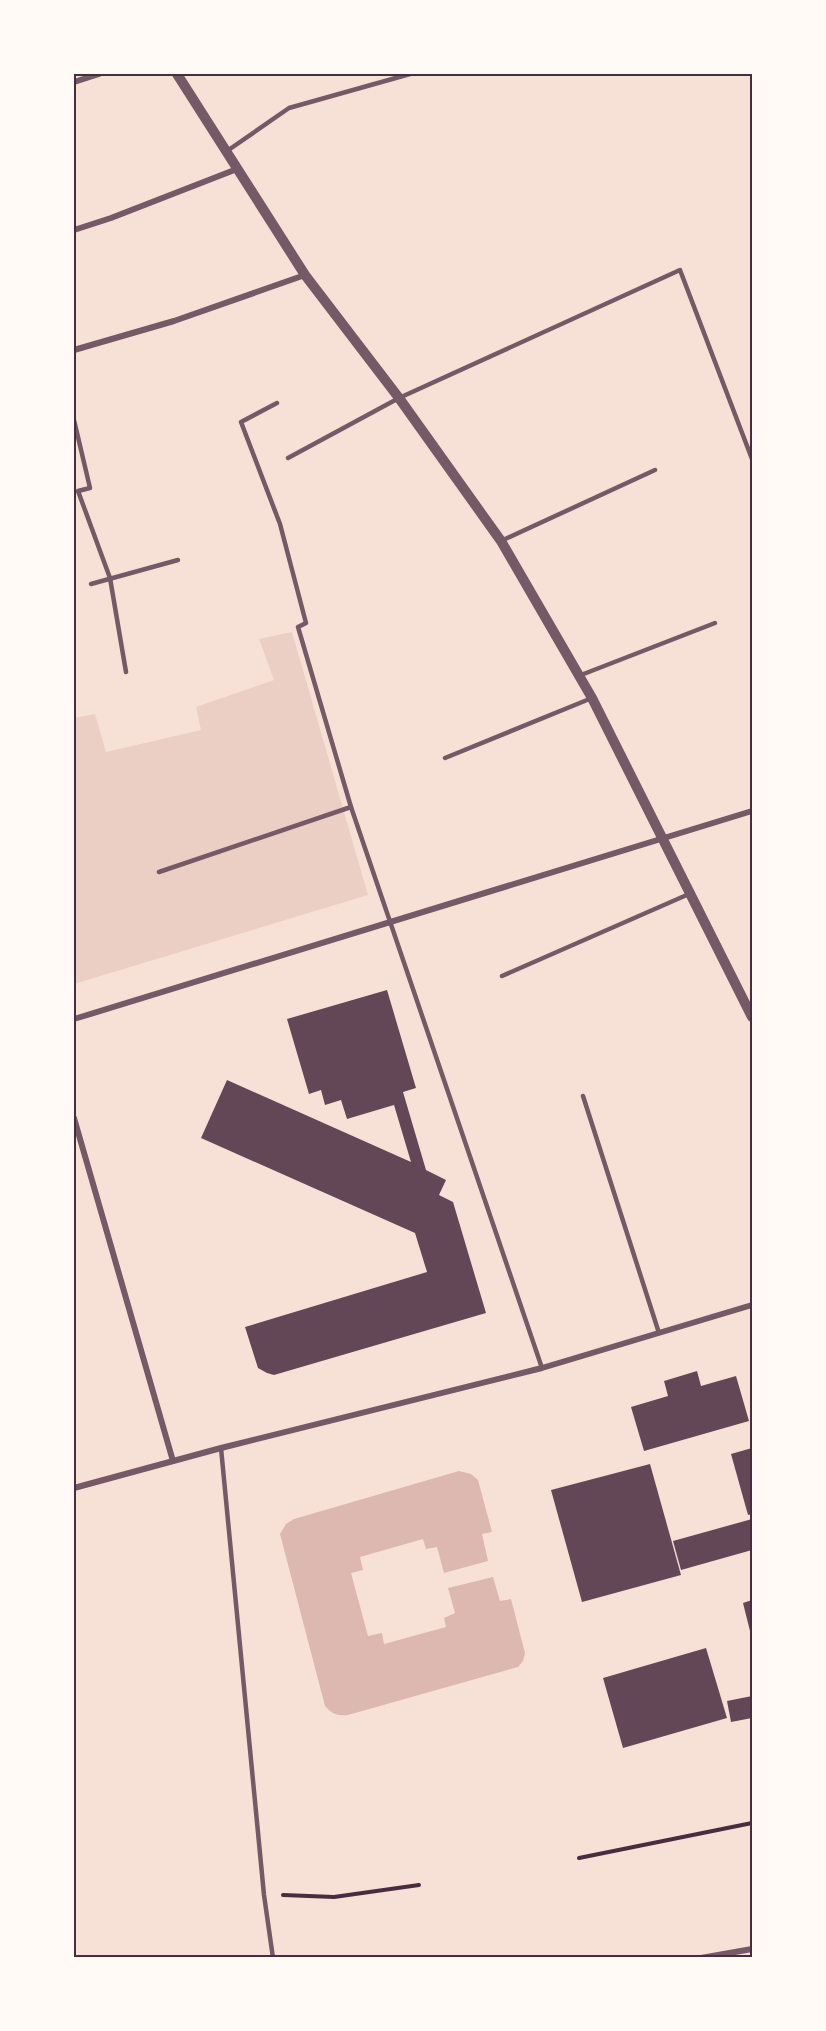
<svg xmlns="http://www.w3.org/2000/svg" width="826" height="2031" font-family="'Archivo Narrow',sans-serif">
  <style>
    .green { fill: #ebcfc5 }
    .water { fill: #dcb8b0 }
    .building { fill: #644757 }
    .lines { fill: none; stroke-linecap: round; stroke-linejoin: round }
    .path { stroke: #4a2c40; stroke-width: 4 }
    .service { stroke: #755966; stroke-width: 4.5 }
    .minor { stroke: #755966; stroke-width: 6 }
    .tertiary { stroke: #755966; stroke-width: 10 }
    .neatline { fill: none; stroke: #4a2c40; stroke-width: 2 }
  </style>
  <rect width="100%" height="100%" fill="#f7e1d7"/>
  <polygon class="green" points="292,632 368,895 74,984 74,718 95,714 106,752 201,730 196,707 274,680 259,639"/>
  <path class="water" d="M459 1471 471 1474 478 1480 492 1532 482 1534 488 1561 444 1573 437 1547 426 1549 423 1539 360 1557 363 1570 351 1573 368 1636 382 1633 384 1644 446 1627 444 1618 455 1613 448 1588 493 1577 500 1601 511 1599 525 1653 523 1661 518 1667 348 1715C337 1716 332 1714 325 1706L280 1534 286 1524 294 1519Z"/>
  <g class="building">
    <polygon points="387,990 416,1088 403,1092 426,1170 446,1180 439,1195 453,1202 486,1313 274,1375 267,1373 258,1368 245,1327 427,1272 415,1233 201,1138 227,1080 411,1162 394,1105 347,1119 341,1100 325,1105 321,1090 309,1094 287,1019"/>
    <polygon points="697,1371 701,1386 736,1376 749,1421 644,1451 631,1407 668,1396 664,1381"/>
    <polygon points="752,1448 752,1514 748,1515 731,1454"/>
    <polygon points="650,1464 681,1575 582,1602 551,1490"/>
    <polygon points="752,1519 752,1550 681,1570 673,1541"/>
    <polygon points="752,1600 752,1639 743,1603"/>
    <polygon points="706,1648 727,1718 623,1748 603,1678"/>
    <polygon points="752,1696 752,1718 731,1722 727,1701"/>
  </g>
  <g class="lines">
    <g class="path">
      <polyline points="579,1858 752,1823"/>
      <polyline points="283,1895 334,1897 419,1885"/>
    </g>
    <g class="service">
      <polyline points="227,151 289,108 410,74"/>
      <polyline points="277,403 241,422 280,524 306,623 298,627 351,807 542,1368"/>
      <polyline points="74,420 90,488 78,491 110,578 126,672"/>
      <polyline points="288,458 399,398 680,270 752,459"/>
      <polyline points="501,541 655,470"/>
      <polyline points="91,584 178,560"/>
      <polyline points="581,675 715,623"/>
      <polyline points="445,758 592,698"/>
      <polyline points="159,872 351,807"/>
      <polyline points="502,976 689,894"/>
      <polyline points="583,1096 659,1333"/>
      <polyline points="221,1448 264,1895 273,1958"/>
    </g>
    <g class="minor">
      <polyline points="74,82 99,74"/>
      <polyline points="74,230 111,218 237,169"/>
      <polyline points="74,350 174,321 305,275"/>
      <polyline points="74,1019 752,811"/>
      <polyline points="74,1118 173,1461"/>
      <polyline points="74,1488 221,1448 542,1368 752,1305"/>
      <polyline points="701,1958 752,1949"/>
    </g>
    <polyline class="tertiary" points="177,74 305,275 399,398 501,541 592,698 752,1017"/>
  </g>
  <rect width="826" height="2031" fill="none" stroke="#fffaf5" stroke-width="150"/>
  <rect x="75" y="75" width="676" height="1881" class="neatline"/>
</svg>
